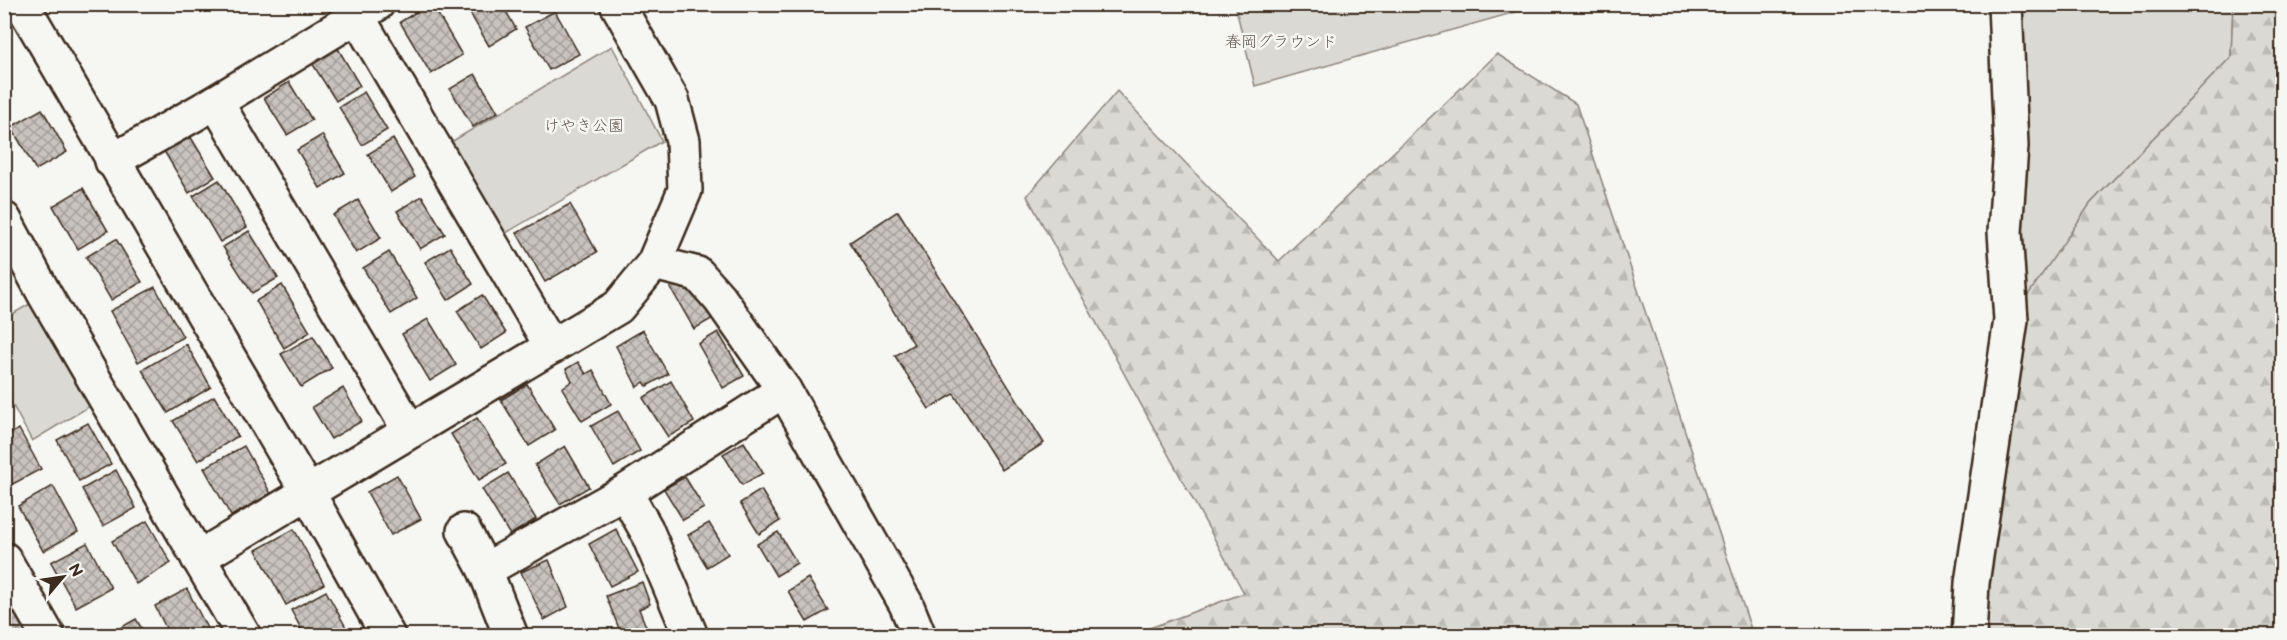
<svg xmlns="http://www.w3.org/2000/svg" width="2287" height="640" font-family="'Balsamiq Sans','Klee One',sans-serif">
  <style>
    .green { fill: #dad9d3; stroke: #8a8278; stroke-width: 1.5 }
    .forest { fill: url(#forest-firs); stroke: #8a8278; stroke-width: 1.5 }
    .building { fill: url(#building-cross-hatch); stroke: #3b2a1e; stroke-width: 1.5 }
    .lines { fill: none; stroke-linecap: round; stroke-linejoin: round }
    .minor-casing { stroke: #3b2a1e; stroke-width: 38 }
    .minor { stroke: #f6f6f2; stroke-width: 33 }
    .labels { text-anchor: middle; stroke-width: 5; stroke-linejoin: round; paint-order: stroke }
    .park-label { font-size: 16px; fill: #63564b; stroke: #f6f6f2 }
  </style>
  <defs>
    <pattern id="forest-firs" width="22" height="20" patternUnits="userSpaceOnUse" patternTransform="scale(1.5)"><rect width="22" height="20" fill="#dad9d3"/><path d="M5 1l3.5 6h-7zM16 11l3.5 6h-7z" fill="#bcbab5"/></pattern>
    <pattern id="building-cross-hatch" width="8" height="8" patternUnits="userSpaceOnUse" patternTransform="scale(1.5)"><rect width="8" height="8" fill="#c8c3be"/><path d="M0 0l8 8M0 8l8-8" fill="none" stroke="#a49f9a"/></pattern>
  </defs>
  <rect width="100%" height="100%" fill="#f6f6f2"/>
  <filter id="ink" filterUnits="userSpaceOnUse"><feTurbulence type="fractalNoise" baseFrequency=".0167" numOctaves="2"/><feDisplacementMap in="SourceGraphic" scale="12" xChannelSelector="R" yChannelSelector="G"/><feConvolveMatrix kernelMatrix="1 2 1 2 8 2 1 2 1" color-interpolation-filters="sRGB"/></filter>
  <g filter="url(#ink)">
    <g class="green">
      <polygon points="1235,5 1235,4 1540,5 1255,86"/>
      <polygon points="2005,5 2233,5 2231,57 2090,204 2009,336"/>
      <polygon points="612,46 662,141 501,236 446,145"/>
      <polygon points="45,295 105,397 32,441 5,391 4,319"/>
    </g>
    <g class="forest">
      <polygon points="2233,5 2282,5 2282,635 1973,636 2011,320 2090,204 2231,57"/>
      <polygon points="1497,54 1576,104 1753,635 1131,635 1244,593 1027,196 1117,91 1279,261"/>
    </g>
    <g class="building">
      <polygon points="429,4 432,4 462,55 431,74 400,22"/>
      <polygon points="473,4 502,4 516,29 489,46 467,8"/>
      <polygon points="555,11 579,54 549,70 525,27"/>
      <polygon points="337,47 360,86 336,101 312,63"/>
      <polygon points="475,74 498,112 473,127 450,89"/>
      <polygon points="289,82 312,120 287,135 264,98"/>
      <polygon points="364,92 387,130 362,145 339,107"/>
      <polygon points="42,109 67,152 36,170 11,127"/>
      <polygon points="187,131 215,177 189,193 161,146"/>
      <polygon points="322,135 345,173 320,188 297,150"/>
      <polygon points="393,139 415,177 391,192 368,154"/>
      <polygon points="219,180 247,227 220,242 193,196"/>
      <polygon points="83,188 108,231 78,249 53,206"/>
      <polygon points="422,196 445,234 420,249 397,211"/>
      <polygon points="358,200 381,238 356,253 333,215"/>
      <polygon points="570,204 597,252 545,282 517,233"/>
      <polygon points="898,211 1044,443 1002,470 954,394 929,409 895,356 914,344 850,242"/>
      <polygon points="249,231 278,278 252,293 223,247"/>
      <polygon points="116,239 142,282 111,300 86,257"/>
      <polygon points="450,247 473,284 448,300 425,262"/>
      <polygon points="389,252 417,298 391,314 363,268"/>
      <polygon points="690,273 715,317 694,329 669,285"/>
      <polygon points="282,285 310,332 284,348 256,301"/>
      <polygon points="155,287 183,337 138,362 110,311"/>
      <polygon points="4,294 12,307 4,311"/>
      <polygon points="482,295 506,333 481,349 457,311"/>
      <polygon points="428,319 456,365 430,381 402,334"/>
      <polygon points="643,330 668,374 647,386 644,382 637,387 616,346"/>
      <polygon points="718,332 744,376 723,388 698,344"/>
      <polygon points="313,336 332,368 301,387 281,354"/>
      <polygon points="186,344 211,387 168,413 142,370"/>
      <polygon points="578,362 586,374 593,370 611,404 582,421 562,388 572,381 566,369"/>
      <polygon points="671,381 694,422 668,437 643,398"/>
      <polygon points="527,384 555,430 529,446 501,400"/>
      <polygon points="343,388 362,421 331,439 312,407"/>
      <polygon points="214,396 238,436 198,461 173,421"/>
      <polygon points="618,411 640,451 614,467 591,426"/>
      <polygon points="477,418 506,464 479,480 451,434"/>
      <polygon points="88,423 111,464 79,481 57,440"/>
      <polygon points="19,429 41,469 7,487 4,483 4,437"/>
      <polygon points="744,442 763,473 742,485 723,454"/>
      <polygon points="244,446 271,494 231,516 204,468"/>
      <polygon points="565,446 589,487 560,504 535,465"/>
      <polygon points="116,470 136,508 103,526 82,489"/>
      <polygon points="508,473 536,519 510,535 482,489"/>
      <polygon points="397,475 421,519 391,535 367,492"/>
      <polygon points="685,477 704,508 683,520 664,489"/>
      <polygon points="53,486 78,532 43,551 18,506"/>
      <polygon points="761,490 780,521 759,534 740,503"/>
      <polygon points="147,521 171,563 136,584 112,541"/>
      <polygon points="709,523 728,554 707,567 688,535"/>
      <polygon points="294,529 324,584 286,605 256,550"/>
      <polygon points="616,529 638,572 610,586 589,544"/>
      <polygon points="778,532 797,563 776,576 757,544"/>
      <polygon points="87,543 111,588 76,607 51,562"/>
      <polygon points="549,560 568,607 544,620 521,572"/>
      <polygon points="808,578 828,610 807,622 788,591"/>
      <polygon points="642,582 650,604 639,609 647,629 632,636 622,636 606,596"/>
      <polygon points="4,588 30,631 23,636 4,636"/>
      <polygon points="187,589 211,636 170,636 155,606"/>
      <polygon points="326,591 348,631 341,636 305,636 291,610"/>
      <polygon points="136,619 146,636 106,636"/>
    </g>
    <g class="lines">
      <defs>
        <g id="minor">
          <polyline points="22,4 307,491 388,636"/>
          <polyline points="357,16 552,347"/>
          <polyline points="216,102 410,431"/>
          <polyline points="112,161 216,102 377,4"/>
          <polyline points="4,219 45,295 244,636"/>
          <polyline points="654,263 698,274 720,299 784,390 906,604 919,636"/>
          <polyline points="625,492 646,529 691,636"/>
          <polyline points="464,531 485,570 511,636"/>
          <polyline points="198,558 618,307 654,263 685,190 683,141 672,100 617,4"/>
          <polyline points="4,559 48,636"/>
          <polyline points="485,570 625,492 784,390"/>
          <polyline points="1969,636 1972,583 2011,320 2005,232 2011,146 2005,4"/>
        </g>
      </defs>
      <use href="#minor" class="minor-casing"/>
      <use href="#minor" class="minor"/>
    </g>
  </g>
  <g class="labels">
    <g class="park-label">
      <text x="1281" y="47">春岡グラウンド</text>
      <text x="584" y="131">けやき公園</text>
    </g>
  </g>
  <rect width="2287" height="640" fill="none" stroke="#f6f6f2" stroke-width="24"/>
  <rect x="12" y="12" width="2263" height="616" fill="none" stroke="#3b2a1e" stroke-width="2" filter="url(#ink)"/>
  <g transform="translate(63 577) rotate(61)" stroke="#f6f6f2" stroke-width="4.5" paint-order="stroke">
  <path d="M0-4.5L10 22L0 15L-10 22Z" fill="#3b2a1e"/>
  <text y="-9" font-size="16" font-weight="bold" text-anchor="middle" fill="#3b2a1e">N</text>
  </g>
</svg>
